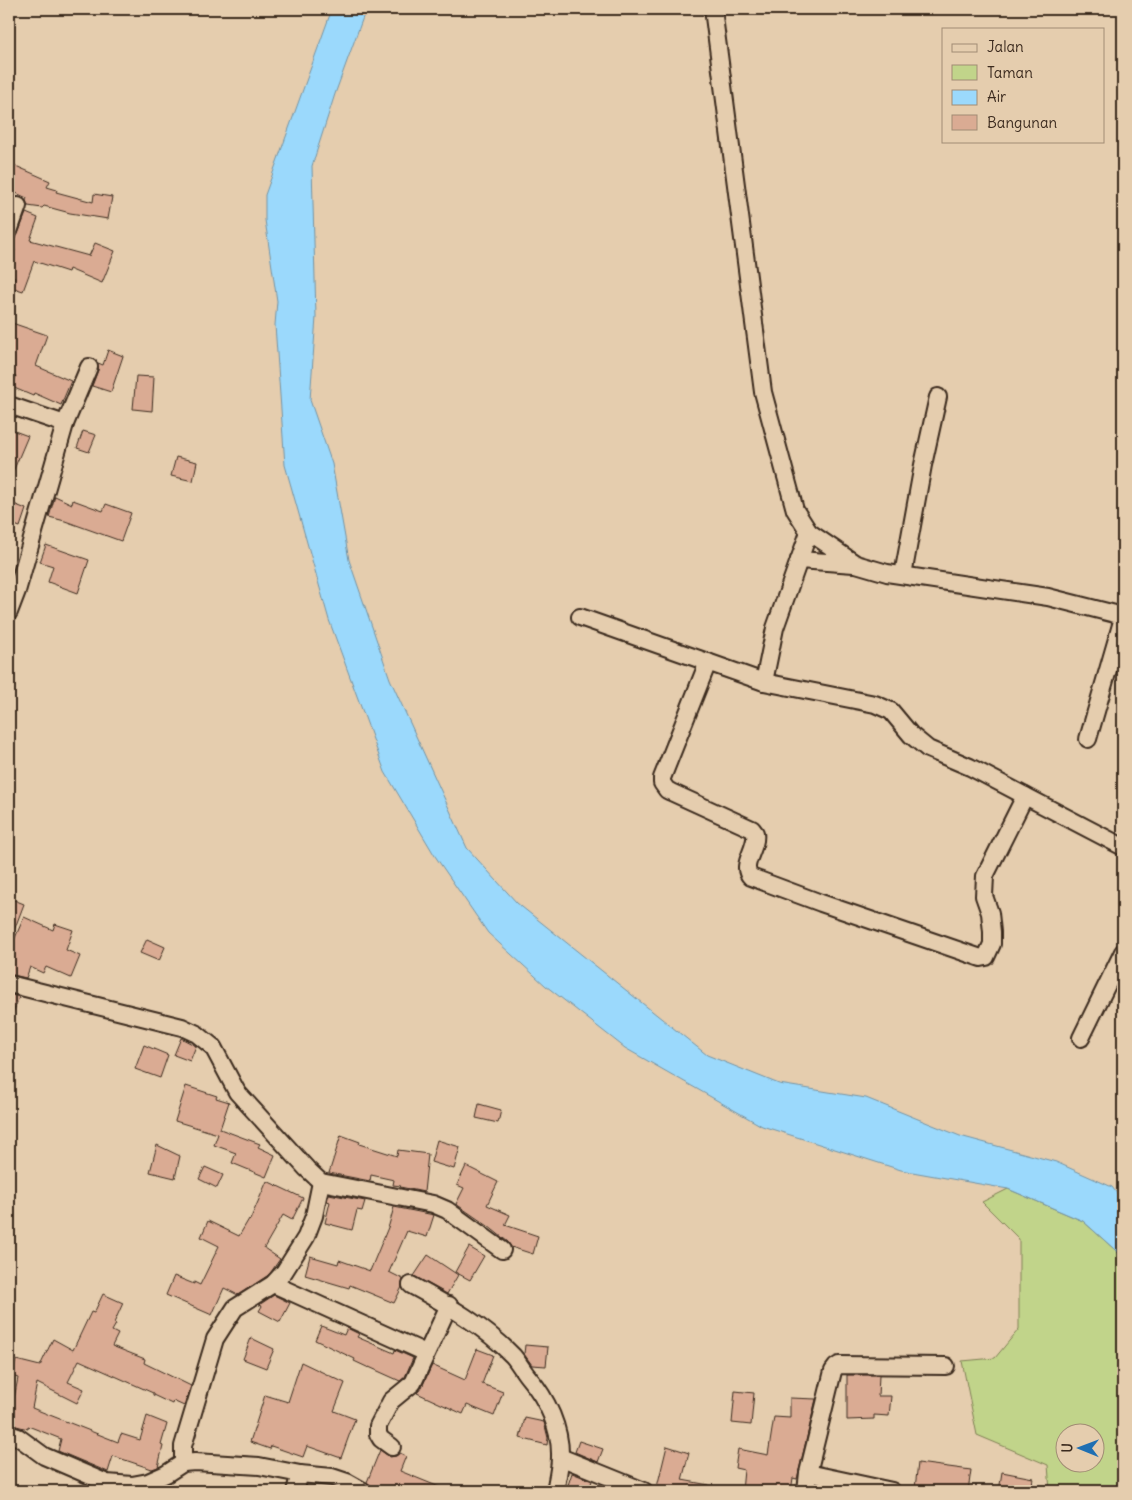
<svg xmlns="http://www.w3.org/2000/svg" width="1132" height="1500" font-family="Delius,sans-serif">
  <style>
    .green { fill: #c1d48a; stroke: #7e7f54; fill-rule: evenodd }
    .water { fill: #9bd9fc; stroke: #7593a3 }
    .building { fill: #daab93; stroke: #3b2a1e }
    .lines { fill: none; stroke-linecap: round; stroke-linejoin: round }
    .street-casing { stroke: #3b2a1e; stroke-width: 20 }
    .street { stroke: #e5cdae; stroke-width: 16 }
  </style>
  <rect width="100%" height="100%" fill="#e5cdae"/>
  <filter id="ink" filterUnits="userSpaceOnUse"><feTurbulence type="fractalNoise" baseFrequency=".02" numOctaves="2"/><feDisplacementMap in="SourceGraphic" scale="10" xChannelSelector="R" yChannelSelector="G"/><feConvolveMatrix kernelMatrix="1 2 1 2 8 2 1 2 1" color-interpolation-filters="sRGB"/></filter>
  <g filter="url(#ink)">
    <path class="green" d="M1008 1189 1083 1221 1123 1257V1491H1050L1048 1465 977 1435 962 1361 995 1358 1019 1329V1239L982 1202ZM1064 1432H1094V1462H1064Z"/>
    <polygon class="water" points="332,9 366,9 335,94 312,166 316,317 310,400 332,464 349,560 390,679 467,848 517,903 707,1055 779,1084 866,1098 960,1136 1056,1162 1112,1187 1123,1201 1123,1257 1083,1221 1008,1189 901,1170 762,1126 625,1048 546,986 488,933 435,856 385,772 329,620 285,465 275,325 277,301 265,220 265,195"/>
    <g class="building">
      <polygon points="9,163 50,181 47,187 57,190 56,192 93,202 94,194 112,197 108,219 70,213 44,206 42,208 28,206 26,200 27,198 9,190"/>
      <polygon points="26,213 38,218 30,240 89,256 95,243 115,251 102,283 69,269 68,272 34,261 23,291 11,287 15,277 9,275 9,265 15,250 11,248 13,240 18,234"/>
      <polygon points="9,322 47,335 36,366 71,381 61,405 34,393 33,396 12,387 16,376 9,373"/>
      <polygon points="108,350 123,356 111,392 92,386 98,370 98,363 103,365"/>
      <polygon points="136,376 154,377 152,411 133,409"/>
      <polygon points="9,429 28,436 9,481"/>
      <polygon points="83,431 96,435 89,452 77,448"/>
      <polygon points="176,457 197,462 193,481 171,476"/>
      <polygon points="55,496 72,504 73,500 103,511 106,504 131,513 121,541 65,521 49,517"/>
      <polygon points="9,502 26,509 20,527 9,523"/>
      <polygon points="46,545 89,560 78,593 48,582 53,566 40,562"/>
      <polygon points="9,898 24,904 10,941 9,941"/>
      <polygon points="24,917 53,930 55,924 73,930 66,950 80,956 71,978 46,967 43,973 30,967 26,978 9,974 9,952"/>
      <polygon points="147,939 165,947 159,961 140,953"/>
      <polygon points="9,994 19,997 10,1021 9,1021"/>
      <polygon points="181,1038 196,1046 190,1061 174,1055"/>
      <polygon points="144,1045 168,1055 160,1078 135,1069"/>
      <polygon points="186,1086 217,1096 216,1098 229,1102 220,1129 260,1144 258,1147 275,1155 266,1177 232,1163 236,1153 214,1145 218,1134 175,1121"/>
      <polygon points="479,1104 501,1110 498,1123 476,1118"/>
      <polygon points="341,1135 360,1142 359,1144 397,1156 398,1150 428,1154 424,1192 400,1187 401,1186 393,1185 394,1180 371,1175 370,1181 329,1173"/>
      <polygon points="437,1140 460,1147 454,1169 431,1162"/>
      <polygon points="157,1145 180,1156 175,1178 150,1172"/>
      <polygon points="466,1166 498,1182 487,1205 510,1215 505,1225 538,1236 533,1254 511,1247 508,1242 488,1226 456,1204 464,1188 457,1185"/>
      <polygon points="205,1167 223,1175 217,1188 199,1179"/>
      <polygon points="267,1181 303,1198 292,1220 283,1215 264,1248 280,1259 271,1272 267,1276 238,1295 224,1288 212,1315 166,1295 174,1276 194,1284 194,1282 200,1285 219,1246 201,1237 208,1221 239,1236 249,1219 250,1220"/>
      <polygon points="329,1194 365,1201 362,1211 357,1210 352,1230 325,1223 330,1202 327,1201"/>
      <polygon points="394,1207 434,1215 427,1237 407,1231 389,1272 403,1279 402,1287 394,1303 350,1285 349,1288 305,1275 310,1256 338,1264 339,1260 370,1271 389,1225"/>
      <polygon points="469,1247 484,1256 470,1280 455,1272"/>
      <polygon points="428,1255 458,1275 447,1294 414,1276"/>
      <polygon points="103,1294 123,1303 114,1323 116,1324 112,1331 118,1334 112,1346 145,1359 144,1363 191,1386 184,1406 173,1401 172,1404 153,1395 153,1393 79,1360 68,1382 84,1389 77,1403 37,1383 32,1408 118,1442 121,1434 140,1440 147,1416 167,1424 161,1445 163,1446 158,1467 152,1469 113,1456 108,1472 58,1451 61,1439 28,1426 28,1429 9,1424 18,1378 12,1376 16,1360 40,1366 53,1339 73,1350 91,1312 94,1313"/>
      <polygon points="274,1295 290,1303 280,1322 259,1311 262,1306 259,1305"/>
      <polygon points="321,1326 344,1335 347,1328 359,1334 357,1337 394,1353 395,1350 413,1358 405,1377 400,1381 369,1367 369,1368 354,1361 355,1359 315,1340"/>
      <polygon points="251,1338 274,1349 266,1368 243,1359"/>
      <polygon points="525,1345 548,1347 546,1366 532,1365 524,1354"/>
      <polygon points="477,1349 493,1355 482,1384 503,1392 494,1416 467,1405 463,1414 417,1393 422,1387 432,1365 465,1380"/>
      <polygon points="301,1362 345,1383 334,1411 355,1419 341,1458 307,1446 303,1457 271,1446 270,1449 250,1442 265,1395 288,1402"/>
      <polygon points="847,1375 879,1375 878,1396 891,1396 889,1416 874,1415 874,1419 847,1420"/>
      <polygon points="735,1391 754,1393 751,1425 732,1423"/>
      <polygon points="790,1398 816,1399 797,1479 793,1478 791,1491 742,1491 744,1470 735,1468 738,1449 768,1455 774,1417 790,1418"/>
      <polygon points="525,1418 544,1422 548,1438 547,1445 520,1438"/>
      <polygon points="579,1441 603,1449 598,1462 575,1452"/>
      <polygon points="667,1446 689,1453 682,1480 709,1485 709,1491 656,1491"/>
      <polygon points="380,1450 390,1457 396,1456 400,1453 406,1456 400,1471 449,1491 381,1491 372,1488 367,1482"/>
      <polygon points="918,1463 971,1470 968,1491 941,1491 915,1488"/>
      <polygon points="1002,1472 1033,1478 1031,1491 999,1491"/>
      <polygon points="572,1473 592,1481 588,1491 566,1491"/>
    </g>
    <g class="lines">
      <defs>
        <g id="street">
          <polyline points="713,9 763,392 795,510 809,532 856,564 887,573 1048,597 1123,616"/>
          <polyline points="9,231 18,206"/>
          <polyline points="9,405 65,424"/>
          <polyline points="799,560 854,564"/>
          <polyline points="903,575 923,465 938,397"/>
          <polyline points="9,612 17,591 65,424 89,367"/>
          <polyline points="580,617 764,682 875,704 891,711 911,735 928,749 970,767 1123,847"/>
          <path d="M708 662 662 778V783L667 790 671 792 752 829 755 833C758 848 739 866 751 877L821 903 981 958 986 957 992 944V932L990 913 984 896 985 876 1025 796"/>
          <polyline points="764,682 775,628 809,532"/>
          <polyline points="1088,739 1123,618"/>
          <polyline points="9,984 182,1027 197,1034 213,1047 237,1092 307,1169 321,1182 433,1204 447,1210 502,1250"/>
          <polyline points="1081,1038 1123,952"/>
          <polyline points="273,1284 426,1353"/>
          <path d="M411 1285C448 1305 484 1326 513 1356 519 1363 523 1371 529 1378 547 1399 561 1429 560 1457 560 1469 557 1480 555 1491"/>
          <polyline points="9,1434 18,1437 44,1456 107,1483 132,1485 148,1482 166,1474 183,1463 195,1462 259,1466 300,1474 332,1477 347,1482 363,1491"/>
          <polyline points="392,1447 381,1439 378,1434 378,1426 391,1401 413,1383 449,1305"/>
          <polyline points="560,1457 644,1491"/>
          <polyline points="183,1463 183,1446 215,1339 235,1308 273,1284 284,1272 306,1237 314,1216 321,1182"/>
          <polyline points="808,1473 892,1491"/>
          <polyline points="295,1491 300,1474"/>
          <polyline points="806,1491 808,1473 833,1371 836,1367 839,1365 946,1366"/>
        </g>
      </defs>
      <use href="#street" class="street-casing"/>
      <use href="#street" class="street"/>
    </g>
  </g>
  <rect width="1132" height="1500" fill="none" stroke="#e5cdae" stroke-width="30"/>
  <rect x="15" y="15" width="1102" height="1470" fill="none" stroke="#3b2a1e" stroke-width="2" filter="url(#ink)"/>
  <rect x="942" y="28" width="162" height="115" fill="#e5cdae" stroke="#a18c74"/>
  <rect x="952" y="44" width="25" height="8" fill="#e5cdae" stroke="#a18c74"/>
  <text x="987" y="52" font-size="15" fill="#3b2a1e">Jalan</text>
  <rect x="952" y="65" width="25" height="15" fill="#c1d48a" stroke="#a18c74"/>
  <text x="987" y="78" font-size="15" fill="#3b2a1e">Taman</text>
  <rect x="952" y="90" width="25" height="15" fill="#9bd9fc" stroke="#a18c74"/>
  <text x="987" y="102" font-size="15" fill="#3b2a1e">Air</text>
  <rect x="952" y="115" width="25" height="15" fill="#daab93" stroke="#a18c74"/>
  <text x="987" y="128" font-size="15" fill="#3b2a1e">Bangunan</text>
  <g transform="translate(1080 1448) rotate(271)"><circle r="24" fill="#e5cdae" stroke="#a18c74"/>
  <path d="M0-4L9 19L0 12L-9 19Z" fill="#1f6fb2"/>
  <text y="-8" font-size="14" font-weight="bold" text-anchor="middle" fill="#3b2a1e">U</text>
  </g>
</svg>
